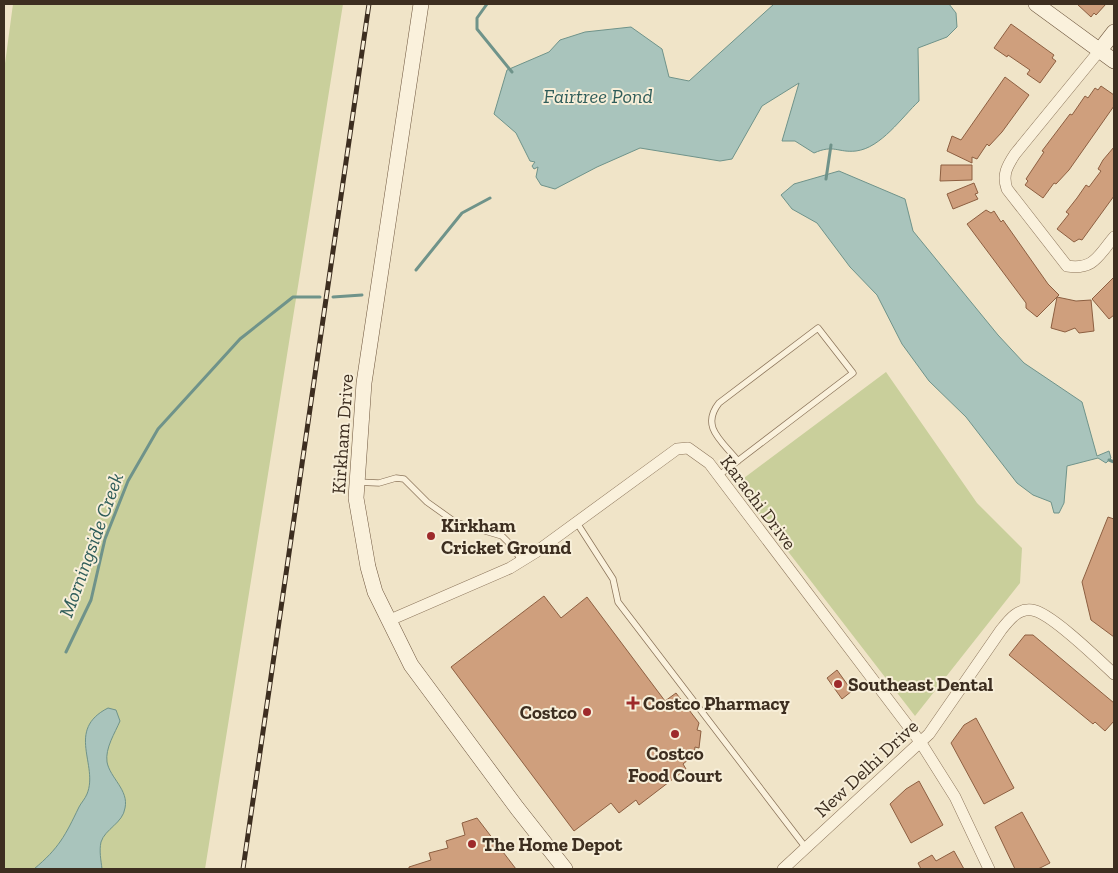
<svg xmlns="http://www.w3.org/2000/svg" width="1118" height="873" font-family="'Zilla Slab',serif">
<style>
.green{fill:#c9cf9b}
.water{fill:#a9c4bc;stroke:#6f938a}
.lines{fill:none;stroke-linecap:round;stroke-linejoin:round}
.stream{stroke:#6f938a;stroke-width:3}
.building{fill:#cf9f7d;stroke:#8d5f41}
.lane-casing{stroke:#8d765c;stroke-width:7}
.street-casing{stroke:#8d765c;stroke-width:12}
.secondary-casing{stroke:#6f573f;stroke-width:16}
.lane{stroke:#faf1dc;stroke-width:5.5}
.street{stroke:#faf1dc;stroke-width:11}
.secondary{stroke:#faf1dc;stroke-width:15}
.rail-casing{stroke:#3d2e20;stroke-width:5}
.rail{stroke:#f7eed8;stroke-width:3;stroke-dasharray:9;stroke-linecap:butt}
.poi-dot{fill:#9e2a2b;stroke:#f7eed8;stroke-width:2}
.labels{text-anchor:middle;stroke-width:4;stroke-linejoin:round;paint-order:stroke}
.street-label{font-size:19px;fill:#3d2e20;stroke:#f7eed8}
.poi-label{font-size:19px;font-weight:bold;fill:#3d2e20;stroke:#f7eed8;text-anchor:start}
.water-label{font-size:20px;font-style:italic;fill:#2f5d5a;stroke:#f7eed8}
</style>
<rect width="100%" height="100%" fill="#f0e4c8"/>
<path class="green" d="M13,4H343L205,869H4V71Z
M886,372L977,503L1022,548L1020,583L915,716L736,484Z"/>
<path class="water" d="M774,4H949L956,13L957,27L947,37L918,48L919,101C902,117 881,148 856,151C838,153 834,144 814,153L795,141H782L799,83L762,106L732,159L720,161L640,148L597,167L555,189L541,185L536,177L538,167L534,169L532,166L535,162L530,161L516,133L494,114L507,70L549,52L560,40L585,32L631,27L662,49L669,77L689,81Z
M839,171L905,199L913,231L998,335L1024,363L1082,402L1097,456L1109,451L1111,458L1106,463L1098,458L1067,466L1064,503L1059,513H1054L1051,502L1033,495L1017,483L966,417L929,381L902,344L877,295L850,267L817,223L792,209L781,195L794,184Z
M108,708L116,710L120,721C115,733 105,748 107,762C110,778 129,790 125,808C123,823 105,829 101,842C99,851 101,860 102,869H34C59,848 65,836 79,807C81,803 85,799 87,794C99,765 65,730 108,708Z"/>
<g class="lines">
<path class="stream" d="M487,4L477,18V29L512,72
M826,179L831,145
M416,270L462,213L490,198
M333,297L362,295
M1109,460L1114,462
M66,652L91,600L105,539L128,481L158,429L240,339L293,297H320"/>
</g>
<path class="building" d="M1077,4H1106L1096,15L1094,13L1091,17Z
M1011,24L1054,55L1052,58L1056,61L1040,83L1027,74L1030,70L1008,55L1007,57L994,48Z
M1005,77L1029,95L1002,132L989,146L987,144L977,159L972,157V163L947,151L952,136L961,140Z
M1101,86L1114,95V106L1069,170L1056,184L1054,183L1043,198L1025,185L1028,181L1026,179L1044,152L1042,151L1070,114L1072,115L1085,96L1088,98L1095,88L1098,90Z
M1114,147V196L1082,240L1079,239L1074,242L1057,229L1069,214L1066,212L1077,198L1086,185L1089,187L1101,171L1098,169L1103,160Z
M941,165H972V180L940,181Z
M974,183L978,193L975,194L978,199L953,209L947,194Z
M986,210L991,213L994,211L1001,222L1003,220L1048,284L1059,295L1037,317L1026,308V303L967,224Z
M1114,277V315L1109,319L1092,299Z
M1057,297L1076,301L1091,300L1094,331L1079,333L1075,328L1065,332L1051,328Z
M1108,517L1114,519V637L1091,620L1082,582Z
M544,596L561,618L587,597L665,701L676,693L699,723L697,730L701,731L699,748L695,747L694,755L683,764L686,769L639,805L636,800L619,813L611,803L574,831L451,667Z
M1025,635H1033L1114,703V721L1105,731L1095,722L1093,724L1009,655Z
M837,670L852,691L842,699L827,678Z
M976,718L1014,788L984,804L951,743L964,725Z
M919,781L943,825L911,843L890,804L906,789Z
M1022,812L1050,863L1038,869H1015L995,827Z
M477,818L516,869H409V867L431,860L429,853L448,848L446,841L465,835L462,823Z
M954,851L964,869H921L918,863L932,855L936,861Z"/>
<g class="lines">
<defs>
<path id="lane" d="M718,476L853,373L818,328L719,403C700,427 722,441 738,461
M357,482L379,483L396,478L404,479L427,502L455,522L502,536L514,548L521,561
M577,523L613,579L618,602L806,848"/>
<path id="street" d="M1100,50L1015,154C1007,166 1002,175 1007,189L1067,266C1094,270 1098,256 1114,237
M390,620L510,568L536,552L677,449L688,448L709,463L921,743L955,797L989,869
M783,869L929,734L1001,630C1009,620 1018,608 1032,610C1050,612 1099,660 1114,674"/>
<path id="secondary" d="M421,4L364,383L356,498L368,567L375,592L411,665L517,808L565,869
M1036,4L1114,61
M1100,50L1114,32"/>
</defs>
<use href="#lane" class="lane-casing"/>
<use href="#street" class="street-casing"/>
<use href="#secondary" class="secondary-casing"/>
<use href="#lane" class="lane"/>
<use href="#street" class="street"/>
<use href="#secondary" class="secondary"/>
<defs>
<path id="rail" d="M243,869L369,4"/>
</defs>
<use href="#rail" class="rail-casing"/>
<use href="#rail" class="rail"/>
</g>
<g class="poi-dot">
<circle cx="431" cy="536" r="5"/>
<circle cx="838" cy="684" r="5"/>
<path d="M630.5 695.5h5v5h5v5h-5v5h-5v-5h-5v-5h5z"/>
<circle cx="587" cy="712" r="5"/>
<circle cx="675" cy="734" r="5"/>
<circle cx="472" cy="844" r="5"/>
</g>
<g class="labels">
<g class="street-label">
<text transform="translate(342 434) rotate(-86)" y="7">Kirkham Drive</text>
<text transform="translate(759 502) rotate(53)" y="7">Karachi Drive</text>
<text transform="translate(866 768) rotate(-43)" y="7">New Delhi Drive</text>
</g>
<g class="poi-label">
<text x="441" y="532">Kirkham<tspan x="441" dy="22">Cricket Ground</tspan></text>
<text x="848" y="691">Southeast Dental</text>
<text x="643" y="710">Costco Pharmacy</text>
<text x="577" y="719" text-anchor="end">Costco</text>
<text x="675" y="760" text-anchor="middle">Costco<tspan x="675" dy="22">Food Court</tspan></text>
<text x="482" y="851">The Home Depot</text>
</g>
<g class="water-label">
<text x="598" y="103">Fairtree Pond</text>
<text transform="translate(91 545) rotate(-70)" y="7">Morningside Creek</text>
</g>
</g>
<rect width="1118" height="873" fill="none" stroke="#3d2e20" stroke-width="10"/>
</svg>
